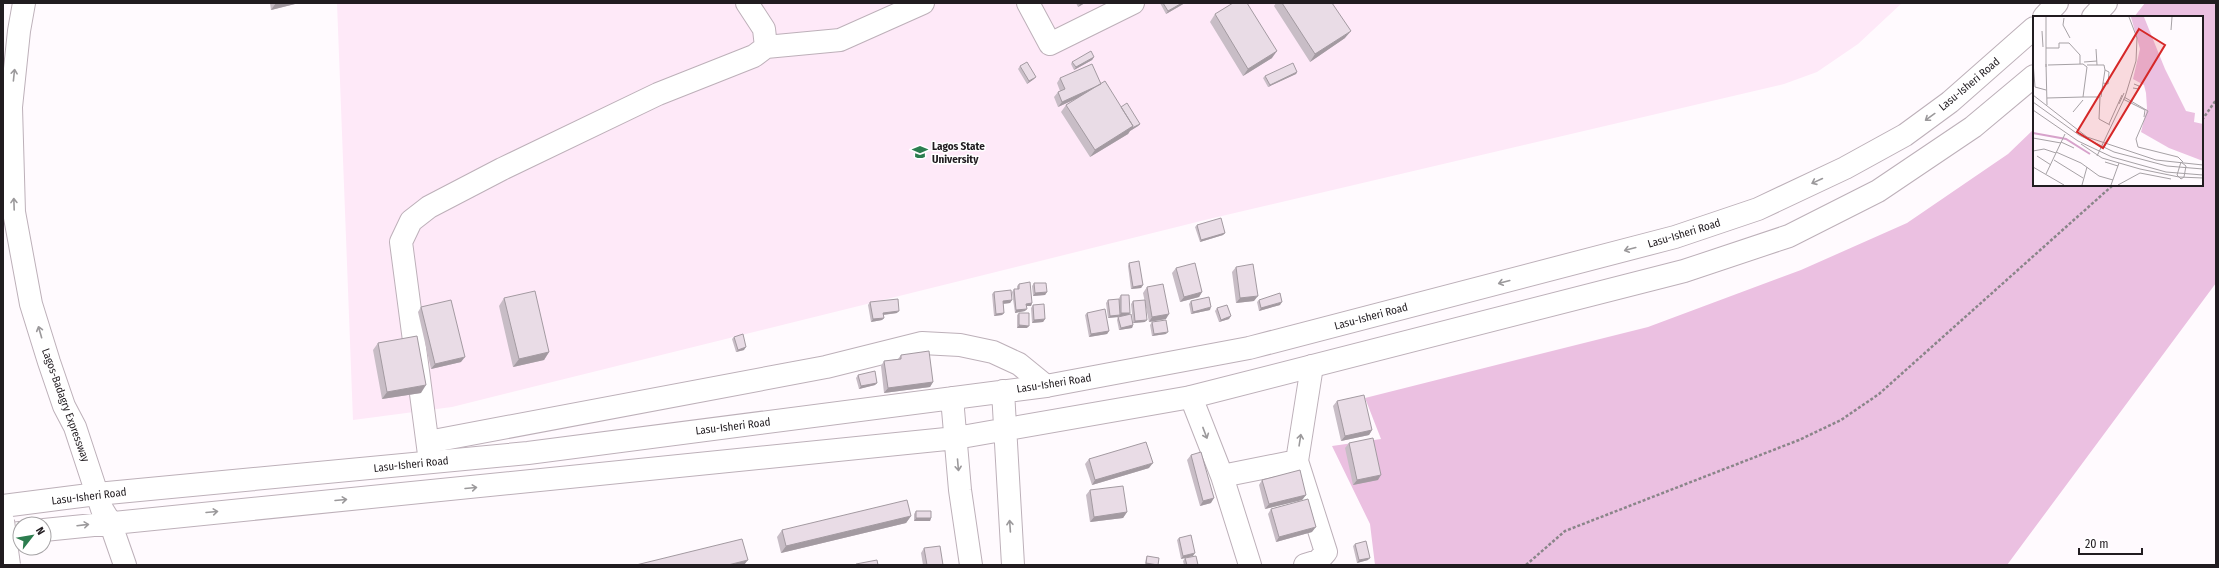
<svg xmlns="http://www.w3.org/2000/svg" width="2219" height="568" font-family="'Fira Sans Condensed',sans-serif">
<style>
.built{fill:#fee9f8}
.green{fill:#ebc0e1}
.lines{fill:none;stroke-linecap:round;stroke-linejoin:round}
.minor-casing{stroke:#bdb0b9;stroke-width:24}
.major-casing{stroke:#bdb0b9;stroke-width:24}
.path{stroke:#8a8589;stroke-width:2.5;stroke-dasharray:3 2;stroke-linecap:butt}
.minor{stroke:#fff;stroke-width:22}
.major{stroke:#fff;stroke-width:22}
.highway-bridge-casing{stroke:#bdb0b9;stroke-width:24;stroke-linecap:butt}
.highway-bridge{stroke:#fff;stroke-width:22}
.wall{fill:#c8bdc6}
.shaded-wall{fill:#a39aa1}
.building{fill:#e9dce6;stroke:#a39aa1}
.oneway{stroke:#9b999b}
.labels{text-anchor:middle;stroke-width:3;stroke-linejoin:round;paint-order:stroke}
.street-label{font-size:11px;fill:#211c20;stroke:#fff}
.poi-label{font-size:11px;font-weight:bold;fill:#211c20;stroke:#fff;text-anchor:start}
.inset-river{fill:none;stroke:#d7a2cb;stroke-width:2}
.inset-road{fill:none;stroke:#a6a1a5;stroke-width:1}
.view{fill:#d62828;fill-opacity:0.15;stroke:#d62828;stroke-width:2}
.inset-edge{fill:none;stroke:#211c20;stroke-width:2}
</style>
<rect width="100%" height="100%" fill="#fffafe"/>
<path class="built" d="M337,3H1902L1858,44L1817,72L1784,84L1209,219L452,407L353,420Z"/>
<path class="green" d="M2145,3H2216V283L2007,565H1375L1370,524L1332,446L1381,439L1365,398L1648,327L1801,270L1907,223L2008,154L2034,129V185H2202V17H2134Z"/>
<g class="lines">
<defs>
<path id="minor" d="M1028,3L1050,44L1133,3
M766,47L840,40L923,3
M1191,397L1222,476L1297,461L1312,366
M428,442L826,367L922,343L960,345L993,352L1019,364L1046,386
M1297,461L1326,552L1318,561L1305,565
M430,462L401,242L411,221L429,207L502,169L658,94L754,56L766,47L764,29L747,3
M1222,476L1250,565"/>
<path id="major" d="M24,3L19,31L11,107L14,212L31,304L49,362L64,406L75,427L102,509L110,522L125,565
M2044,17L2057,3
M2093,17L2106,3
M1003,391L1013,565
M952,398L960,490L971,565
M3,506L97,494L528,453L1046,386L1249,348L1675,237L1758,209L1845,168L1905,135L1950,102L2034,28
M44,530L956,438L1191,397L1684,271L1789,236L1878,191L1973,127L2034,76
M3,535L20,533"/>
</defs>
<use href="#minor" class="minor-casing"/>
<use href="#major" class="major-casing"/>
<path class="path" d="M2202,120L2216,100
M1526,565L1565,531L1799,440L1841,420L1879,394L2113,185"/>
<use href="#minor" class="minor"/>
<use href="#major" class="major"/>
<defs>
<path id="highway-bridge" d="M3,521L9,565"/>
</defs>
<use href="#highway-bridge" class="highway-bridge-casing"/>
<use href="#highway-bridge" class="highway-bridge"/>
</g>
<path class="wall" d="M270,3H299L271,10Z
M1076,3H1085L1078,7Z
M1160,3H1185L1166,14Z
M1276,3H1332L1345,38L1310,62L1274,6Z
M1215,14L1272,58L1243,76L1210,22Z
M1094,57L1092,60L1074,70L1071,64L1072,62Z
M1020,66L1034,79L1027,84L1018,69Z
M1297,72L1296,74L1268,87L1263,78L1265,76Z
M1060,78L1101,84L1121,107L1140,124L1138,126L1130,131L1128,134L1090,157L1061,112L1066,105L1078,98L1058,107L1054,97L1058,92L1060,91L1057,83Z
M1197,225L1225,233L1223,235L1200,242L1195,227Z
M1129,263L1143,285L1141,288L1131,289L1128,266Z
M1236,267L1254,301L1236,303L1232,272Z
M1176,268L1202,292L1199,297L1180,302L1172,273Z
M1034,283L1047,292L1045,295L1033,296L1032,286Z
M1019,284L1032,303L1031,306H1027L1025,311L1015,313L1012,292L1014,289H1017V286Z
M1147,287L1166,319L1149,322L1143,293Z
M994,292L1012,300L1010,303L1003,304L1004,313L1002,315L994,316L992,294Z
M1121,295L1133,325L1132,328L1119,330L1117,320L1118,317L1108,318L1106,303L1108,300L1119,303V298Z
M504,298L549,352L544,360L513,367L499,306Z
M1259,300L1280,305L1259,311L1257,302Z
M1133,301L1145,322L1133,323L1131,304Z
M1191,301L1210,310L1191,314L1189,304Z
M870,302L897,313L884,315V318L882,320L871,322L868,305Z
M1033,305L1045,319L1043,322L1032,323L1031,308Z
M421,307L461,362L431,369L418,312Z
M1217,308L1229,319L1219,322L1215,311Z
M1019,313L1027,328H1017V315Z
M1087,313L1109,331L1107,334L1089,337L1085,315Z
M1152,322L1166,334L1152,336L1150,325Z
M734,337L744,350L736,352L732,339Z
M378,343L421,393L382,399L373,350Z
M901,355L933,382L930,387L884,393L881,366L884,361L898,359Z
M858,375L877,383L875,385L859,389L856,378Z
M1337,401L1372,430L1369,435L1341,441L1333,406Z
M1349,443L1378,480L1353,485L1345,448Z
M1191,455L1211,503L1200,506L1187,460Z
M1089,459L1149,468L1092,485L1085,464Z
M1262,480L1306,495L1302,500L1265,509L1259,485Z
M1090,490L1127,512L1123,518L1090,522L1086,495Z
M1271,509L1312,532L1276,542L1268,514Z
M916,511L931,518L930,521H914V514Z
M911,516L906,523L781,553L777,537L782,530Z
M1179,538L1193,556L1181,559L1177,540Z
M1355,544L1368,560L1357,563L1353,546Z
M924,548L943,565H923L921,553Z
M1147,556L1158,565H1145L1146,558Z
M1185,558L1198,565H1184L1183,561Z"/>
<path class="shaded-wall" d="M276,3H299L271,10Z
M1081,3H1085L1078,7Z
M1182,3H1185L1166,14L1168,11Z
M1351,31L1345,38L1310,62L1315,54Z
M1277,51L1272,58L1243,76L1248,69Z
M1094,57L1092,60L1074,70L1076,67Z
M1297,72L1296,74L1268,87L1270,85Z
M1036,77L1034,79L1027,84L1029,81Z
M1101,84L1097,89L1058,107L1062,102Z
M1140,124L1138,126L1130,131L1128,134L1090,157L1095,150L1133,126Z
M1225,233L1223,235L1200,242L1201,240Z
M1143,285L1141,288L1131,289L1133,287Z
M1047,292L1045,295L1033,296L1035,293Z
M1202,292L1199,297L1180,302L1184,297Z
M1258,296L1254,301L1236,303L1240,298Z
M1012,300L1010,303L1001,304L1003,301Z
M1282,302L1280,305L1259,311L1261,308Z
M1032,303L1031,306H1024L1026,304Z
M1211,307L1210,310L1191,314L1193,312Z
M1027,309L1025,311L1015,313L1016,310Z
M899,311L897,313L881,315L883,313Z
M1004,313L1002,315L994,316L996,314Z
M1121,313H1130L1128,316H1119Z
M1169,314L1166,319L1149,322L1152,317Z
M1120,315L1118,317L1108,318L1110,316Z
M1231,316L1229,319L1219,322L1221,320Z
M884,318L882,320L871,322L873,319Z
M1045,319L1043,322L1032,323L1034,320Z
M1147,320L1145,322L1133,323L1135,321Z
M1019,325L1029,326L1027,328H1017Z
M1133,325L1132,328L1119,330L1121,328Z
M1109,331L1107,334L1089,337L1091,334Z
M1168,332L1166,334L1152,336L1154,334Z
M746,347L744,350L736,352L738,350Z
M549,352L544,360L513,367L519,359Z
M465,357L461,362L431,369L435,364Z
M933,382L930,387L884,393L888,388Z
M877,383L875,385L859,389L861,386Z
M426,385L421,393L382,399L387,392Z
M1372,430L1369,435L1341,441L1345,436Z
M1153,463L1149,468L1092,485L1095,480Z
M1381,475L1378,480L1353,485L1357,480Z
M1306,495L1302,500L1265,509L1269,504Z
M1214,498L1211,503L1200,506L1203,501Z
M1127,512L1123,518L1090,522L1094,517Z
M911,516L906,523L781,553L786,546Z
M916,518H931L930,521H914Z
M1316,527L1312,532L1276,542L1279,537Z
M1195,553L1193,556L1181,559L1183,556Z
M1370,558L1368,560L1357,563L1359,560Z
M748,560L744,565H728Z
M1146,563L1158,565H1145Z"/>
<path class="building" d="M1163,3H1182L1168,11Z
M1233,3H1247L1277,51L1248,69L1215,14Z
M1282,3H1332L1351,31L1315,54Z
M1091,51L1094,57L1076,67L1072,62Z
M1027,62L1036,77L1029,81L1020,66Z
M1293,63L1297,72L1270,85L1265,76Z
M1092,64L1101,84L1097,86L1062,102L1058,92L1065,89L1060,78Z
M1105,81L1133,126L1095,150L1066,105Z
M1127,103L1140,124L1132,128L1133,126L1121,107Z
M1221,218L1225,233L1201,240L1197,225Z
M1139,261L1143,285L1133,287L1129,263Z
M1195,263L1202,292L1184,297L1176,268Z
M1253,264L1258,296L1240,298L1236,267Z
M1030,282L1032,303L1026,304L1027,309L1016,310L1014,289H1019V284Z
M1034,283H1046L1047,292L1035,293Z
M1163,284L1169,314L1152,317L1147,287Z
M1011,290L1012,300L1003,301L1004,313L996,314L994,292Z
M535,291L549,352L519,359L504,298Z
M1280,293L1282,302L1261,308L1259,300Z
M1121,295H1129L1130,313H1121Z
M1209,297L1211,307L1193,312L1191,301Z
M898,299L899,311L883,313L884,318L873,319L870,302Z
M1119,299L1120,315L1110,316L1108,300Z
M451,300L465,357L435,364L421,307Z
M1145,300L1147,320L1135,321L1133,301Z
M1044,304L1045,319L1034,320L1033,305Z
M1227,305L1231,316L1221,320L1217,308Z
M1105,309L1109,331L1091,334L1087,313Z
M1019,313H1029V326L1019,325Z
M1131,314L1133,325L1121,328L1118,317Z
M1166,320L1168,332L1154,334L1152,322Z
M743,334L746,347L738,350L734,337Z
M417,336L426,385L387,392L378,343Z
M929,351L933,382L888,388L884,361L901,359V355Z
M875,371L877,383L861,386L858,375Z
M1364,395L1372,430L1345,436L1337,401Z
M1373,438L1381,475L1357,480L1349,443Z
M1146,442L1153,463L1095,480L1089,459Z
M1201,452L1214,498L1203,501L1191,455Z
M1300,470L1306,495L1269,504L1262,480Z
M1123,486L1127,512L1094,517L1090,490Z
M1308,499L1316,527L1279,537L1271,509Z
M907,500L911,516L786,546L782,530Z
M916,511H931V518H916Z
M1191,535L1195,553L1183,556L1179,538Z
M742,539L748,560L728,565H636Z
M1366,541L1370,558L1359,560L1355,544Z
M940,546L943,565H927L924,548Z
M1147,556L1159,558L1158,565L1146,563Z
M1196,556L1198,565H1187L1185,558Z
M877,560L878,565H856V564Z"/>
<defs><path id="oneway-shaft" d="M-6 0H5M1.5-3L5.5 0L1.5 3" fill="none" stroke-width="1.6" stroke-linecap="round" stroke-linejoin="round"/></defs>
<g class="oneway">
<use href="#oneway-shaft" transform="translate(14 75) rotate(-84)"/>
<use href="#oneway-shaft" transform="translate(1930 117) rotate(144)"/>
<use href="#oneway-shaft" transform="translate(1817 181) rotate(155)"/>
<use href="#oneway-shaft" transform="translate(14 204) rotate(-92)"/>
<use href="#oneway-shaft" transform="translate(1630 249) rotate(165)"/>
<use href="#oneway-shaft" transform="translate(1504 282) rotate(165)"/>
<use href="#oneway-shaft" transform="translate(40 332) rotate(-106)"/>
<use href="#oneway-shaft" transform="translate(1205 433) rotate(69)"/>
<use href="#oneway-shaft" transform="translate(1300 440) rotate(-81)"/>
<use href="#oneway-shaft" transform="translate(958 465) rotate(85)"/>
<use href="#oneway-shaft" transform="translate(471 488) rotate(-5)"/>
<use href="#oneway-shaft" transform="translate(341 500) rotate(-5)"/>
<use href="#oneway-shaft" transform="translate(212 512) rotate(-5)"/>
<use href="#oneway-shaft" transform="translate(83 525) rotate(-7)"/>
<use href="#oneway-shaft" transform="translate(1010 526) rotate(-94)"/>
</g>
<defs>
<symbol id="university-bare" viewBox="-9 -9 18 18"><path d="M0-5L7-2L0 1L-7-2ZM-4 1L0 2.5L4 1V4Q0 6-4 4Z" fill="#2c7d4f" stroke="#fff" stroke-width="2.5" paint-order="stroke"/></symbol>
</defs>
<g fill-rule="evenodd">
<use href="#university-bare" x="909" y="141" width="22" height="22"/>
</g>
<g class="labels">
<g class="street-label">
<text transform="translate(1969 84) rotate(-40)" y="4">Lasu-Isheri Road</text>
<text transform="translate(1684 233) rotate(-17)" y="4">Lasu-Isheri Road</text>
<text transform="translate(1371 316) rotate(-15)" y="4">Lasu-Isheri Road</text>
<text transform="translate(1054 383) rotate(-9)" y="4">Lasu-Isheri Road</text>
<text transform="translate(66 405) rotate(70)" y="4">Lagos-Badagry Expressway</text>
<text transform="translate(733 426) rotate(-7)" y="4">Lasu-Isheri Road</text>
<text transform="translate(411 464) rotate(-6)" y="4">Lasu-Isheri Road</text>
<text transform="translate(89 496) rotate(-7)" y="4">Lasu-Isheri Road</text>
</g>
<g class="poi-label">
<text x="932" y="150">Lagos State<tspan x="932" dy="13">University</tspan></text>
</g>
</g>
<g transform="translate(2033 16)">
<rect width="170" height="170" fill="#fffafe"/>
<path d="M98,1H111L132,53L153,95L162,97L161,106L170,108V145L136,132L108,116L114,92L113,77L111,69L100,63L107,33Z" fill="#ebc0e1"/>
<path class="inset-river" d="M0,117L33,123L57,138"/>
<path class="inset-road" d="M13,1V48M31,2L30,9L37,22M138,14L139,1M9,15L10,31M13,32H26V27H36L47,39V48M63,33L64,49M0,46L2,71L13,74M51,46L64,45M54,49H71L72,54L76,56L75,68L70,67L72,54M13,51V48L14,89M100,72L106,73V70L101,68M0,79L54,121L123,144L170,149M50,81H67L66,103L77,109M68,81L70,67M91,81L115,95L103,123L105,131L145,141L150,146M14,82L50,81L54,51L50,48L15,49M90,83L112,94L111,101M0,86L46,119L81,136L134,150L170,153M86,88L91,77M0,94L45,125L79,141L133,156L170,159M40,96L50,84M76,108L89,79M0,122L28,127M28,126L41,132M48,128L69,142L107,153L146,161L170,162M0,135L11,133L23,137M23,136L48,147L66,160L80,164M4,140L18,149M64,140L92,81L103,45L104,22L96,1M21,144L50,162M72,146L85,150M148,146L153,150L151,161L148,163L144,159ZM0,151L31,169M13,158L32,118M49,169L54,151M78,169L86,147M85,169L107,157L138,163"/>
<path class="view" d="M106,13L132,29L70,132L44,116Z"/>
<rect width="170" height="170" class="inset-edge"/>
</g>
<rect width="2219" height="568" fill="none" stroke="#211c20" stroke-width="8"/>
<g transform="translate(32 536) rotate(59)"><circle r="19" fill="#ffffff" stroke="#a6a4a6"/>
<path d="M0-3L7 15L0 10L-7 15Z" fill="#2c7d4f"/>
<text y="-6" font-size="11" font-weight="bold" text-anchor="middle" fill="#211c20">N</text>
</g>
<path d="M2079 548v6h63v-6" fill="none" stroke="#211c20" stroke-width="2"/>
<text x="2085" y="548" font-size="12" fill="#211c20" stroke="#ffffff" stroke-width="3" paint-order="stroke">20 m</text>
</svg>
